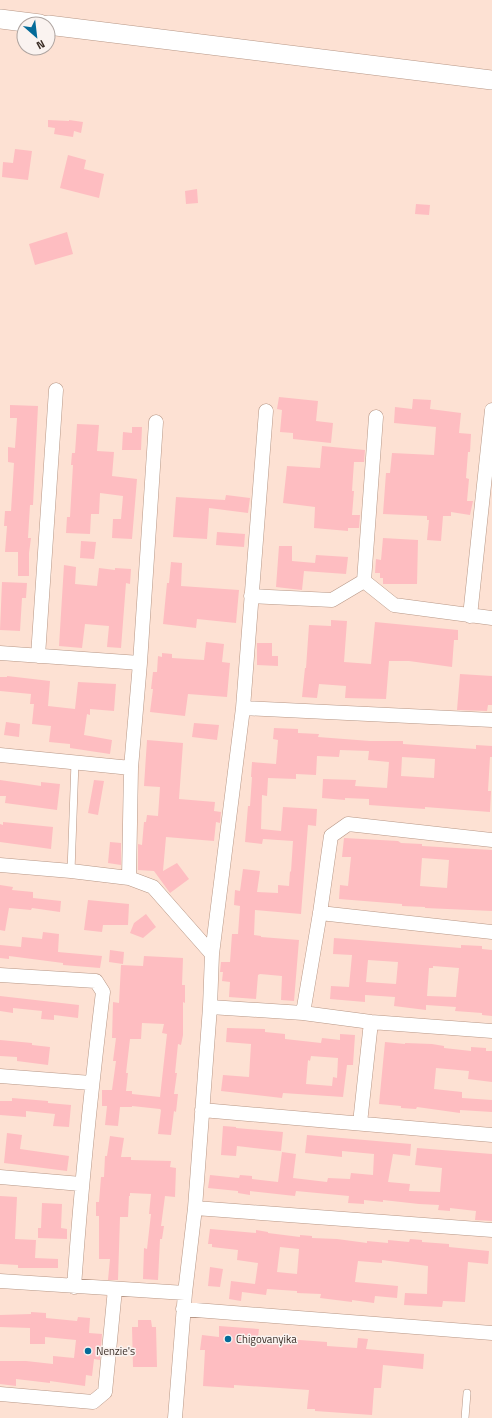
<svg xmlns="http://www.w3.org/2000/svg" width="492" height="1418" font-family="'Titillium Web',sans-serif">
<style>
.building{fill:#febdc1;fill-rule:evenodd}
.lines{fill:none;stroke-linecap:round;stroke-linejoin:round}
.service-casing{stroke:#b79786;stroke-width:8}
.minor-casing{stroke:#b79786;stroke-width:15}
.secondary-casing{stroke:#b79786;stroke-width:20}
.service{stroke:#fff;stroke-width:7}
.minor{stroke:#fff;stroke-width:14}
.secondary{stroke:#fff;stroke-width:19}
.poi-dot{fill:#046b99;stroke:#faf3f0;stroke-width:1.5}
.labels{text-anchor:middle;stroke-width:3;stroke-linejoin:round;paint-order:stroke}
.poi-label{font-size:11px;fill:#3b2e27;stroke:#faf3f0;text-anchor:start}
</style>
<rect width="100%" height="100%" fill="#fde1d3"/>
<path class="building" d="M48,120L69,121V120L83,122L81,133L74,131L73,137L54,134L55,128L48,127Z
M15,149L32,151L28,180L2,177L3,162L13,163Z
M68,155L86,160L84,169L104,174L99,198L60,188Z
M197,189L198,203L186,204L185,191Z
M416,204L430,205L429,215L415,214Z
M67,232L73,254L35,265L29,244Z
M279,397L318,401L316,421L333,423L331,443L293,439V433L280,432L282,410L277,409Z
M413,399L431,400L430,409L461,413L459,433L471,434L470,452H468L466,478L469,479L467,501H473L470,515L451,512V516H443L441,541L427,540L429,520H427V516L383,514L386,473H390L392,453L434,455L436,427L394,423L395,407L412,409Z
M10,405L38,406L33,505H30L28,538H31L29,553V576H18V552H5L7,526H4L5,511H11L14,463L8,462V447L15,448L17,418H10Z
M77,424L99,425L97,451L114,452L112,476L137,479L132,539L112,538L113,519H121L123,496L100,493L99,514H91L90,534L66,533L67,517H70L73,465H71L72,453H75Z
M132,427H142L141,450H122L123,432L132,433Z
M322,446L365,450L364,462H354L352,491H354L352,515H360L359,528H348V531L314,528L315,507L283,503L287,466L320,468Z
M226,495L250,498L248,513L209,508L207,539L173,537L176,497L225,500Z
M217,532L245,534L244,547L216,545Z
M383,538L418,540L417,584H383V578H380V573H375L376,559L381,560Z
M81,541L96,542L94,559L80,558Z
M279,546H292V561L315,563L316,555L348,557L346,574L304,571L302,590L276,587Z
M171,562L182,563L181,586L239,590L236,623L197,619L196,628L163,624L167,583H169Z
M64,565L76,567L75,584L97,586L99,568L115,570V568L131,569L130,584L126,583L121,648L107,647L109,626L85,624L82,648L59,646Z
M2,582L27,583L26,598H22L20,631L0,630Z
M331,620L347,621L344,662L371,664L375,622L458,630V640H454L452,667L409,661H389L386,699L345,698L346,686L319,684L317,698L302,697L305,668H306L309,625L331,626Z
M206,642L224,644L222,662L230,663L227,697L188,694L185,716L150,712L153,689H151L153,672H157L158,656L162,657V653L172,654V658L204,660Z
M257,643H272V656H278V666L257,665Z
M460,674L492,676V705H488L487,711L457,710Z
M7,676L50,681L48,706L75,709L78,682L116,684L114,711L90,709V715L87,714L84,735L112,740L110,754L70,748V744L49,742L51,726L32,724L34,704H30L31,694L0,691V677H7Z
M6,722L20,724L19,737L4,735Z
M194,723L219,725L217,740L192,737Z
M274,728L298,729V733L319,734L318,737L370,741H403V744L476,749V745L492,746V757H490L488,791H491L490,812L425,807V809L369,805V799L345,798V800L322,798L323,779L356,780L355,786L387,788L389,762L368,760L369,751L340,750L339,757L317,756L316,775L296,774V779L268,778L267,796L262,795L261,829L281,831L283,807L317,809L316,826L308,825L301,914L255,910L254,935L261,936V937L299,940L294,1001L281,1000L282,976L260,974L258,975L256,999L229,997L230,982L222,981L223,972H220L221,962H230L232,934H238L240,906L234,905L235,890L240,891L243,869L260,871L257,892L278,893V885L289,886L290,871L291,872L293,841L263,839L262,844L245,842L248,806H250L252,777H251L252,762L276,764L278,740L273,739ZM402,757L435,759L434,778L401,776Z
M147,740L183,743L179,799L215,802L214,811L221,812L220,823L216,822L214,841L166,837L163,871L177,863L189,879L170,893L154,871L138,870V844L142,845L144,822H146L147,815L158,816L160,787L144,786Z
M0,780L41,786V782L60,784L57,810L5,803L6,796H0Z
M94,780L104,781L98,815L88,813Z
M3,822L53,827L51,849L0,842V824L3,825Z
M344,838L398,841L401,843L422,844V846L492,850V911L425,908V907L402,906V904L339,899L340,885L348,886L351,857H342ZM422,858L449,860L447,888L420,886Z
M110,842L121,843V865L108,863Z
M0,885L13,887L12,890L33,892V898L61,901L60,912L32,908L31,910L9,908L5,931L0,930Z
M88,900L129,904L128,925H103L102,932L84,930Z
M146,914L156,927L143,938L130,933L134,923Z
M43,932L59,934L58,952L102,956L100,968L63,965V963L9,956V959L0,958V945L21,947L22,937L42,939Z
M334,938L461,948V945L482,946V949L492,950V1016L482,1015V1013L455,1011L456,1007L426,1005V1010L394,1006L395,997L365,995V1002L330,999L331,986L349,987L352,955L333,954ZM368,960L398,962L396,984L366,982ZM433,966L459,968L456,997L427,996L429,968H433Z
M110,950L124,952L123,964L109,962Z
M144,956L183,958L182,985H185V1003L183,1002V1035L181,1045L178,1044L175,1073H177L174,1094H178L176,1112L174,1111L171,1135L158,1134L161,1110L160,1109L132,1106V1107H120L118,1126L105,1125L107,1106H102V1090H112L116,1061H113L116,1038H112L113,1002L119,1003L121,965L143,966ZM142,1023L164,1024L162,1033L167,1034L160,1097L132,1094V1091H126L128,1073H126L130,1039H141Z
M0,996L79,1005L78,1018L54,1015V1020L41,1019L42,1011L13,1008V1013L0,1011Z
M227,1028L265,1029V1032L285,1034V1039L321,1043L322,1038L340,1040V1034L355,1035L353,1065H347L343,1097L283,1093L282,1098L221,1091L223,1075L249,1077L251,1044L226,1042ZM311,1056L338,1058L337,1078L333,1077L332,1086L306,1084L308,1060L310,1061Z
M0,1040L32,1043V1045L50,1047L48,1065L17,1061V1057L0,1056Z
M385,1042L405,1044V1043L432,1044L444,1046V1048L471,1051V1047L486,1048V1051H492V1082L468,1079L469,1071L436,1068L434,1089L462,1092V1098L492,1100V1112L460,1110V1113L417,1107L416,1109L401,1108V1106L379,1104Z
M12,1098L48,1101V1103L71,1105L69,1127L53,1126L55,1114L26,1111V1117L0,1115V1101H12Z
M223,1126L236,1127V1128L283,1132L281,1151L237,1146L236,1156L221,1155Z
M7,1133L22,1135L20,1149L69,1156L67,1171L4,1163Z
M307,1135L411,1144L410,1156L393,1154L388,1182L410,1184L409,1191L440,1192L442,1168L415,1165L417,1148L492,1154V1221L475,1220L476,1211L450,1208V1211L438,1210L439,1205L419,1204L383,1200V1202L364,1200V1204L348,1203L349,1196L296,1191L295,1196L250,1191V1195L238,1193V1191L208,1188L210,1175L239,1178L240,1175L252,1176V1179L278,1182L282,1152L296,1154L293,1178L327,1182L328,1178L350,1179L351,1173L373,1175L374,1154L342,1151V1157L305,1153Z
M110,1136L124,1138L121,1157H131V1160L171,1161L170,1167L176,1168L175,1197L165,1196L161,1226H164L162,1239H160L158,1280L143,1279L144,1248L147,1249L151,1214H149L151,1194L130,1193V1196H129L128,1217H120L118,1280H108L110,1259H99V1216H96V1202H99L101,1177H104L105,1156H107Z
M0,1196L17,1197L15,1239L36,1240L35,1258L58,1259V1268H18V1265L0,1264Z
M42,1203L62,1204L61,1228L67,1229V1239L38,1238V1228H41Z
M210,1229L256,1233V1230L268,1232V1233L300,1237V1235L312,1236V1238L337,1239L367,1243V1241L388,1243V1240L409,1242L410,1239L422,1240V1242L449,1244V1247L489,1251L488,1264L468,1262L465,1302L443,1301L442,1307L404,1305L405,1293L427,1294L428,1266L382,1260V1263L358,1261L355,1282L398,1286L397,1298L375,1296L374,1303L352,1300V1302L320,1298L321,1294L297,1293V1291L267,1289L266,1295L242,1292L241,1301L229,1299L231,1281L255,1284L258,1263L237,1260L238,1250L212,1247V1244H208ZM280,1247L299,1249L297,1274L277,1272Z
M210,1267L223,1269L220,1287L208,1286Z
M31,1312L46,1313V1318L77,1321L78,1317L90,1318L89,1333L102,1334L100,1360L94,1359L92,1376L86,1375L85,1386L50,1381V1383L16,1379V1386L0,1384V1361H26L53,1364V1356L74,1358L76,1340L45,1337V1344H30V1328L0,1327V1315L31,1314Z
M138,1320H151L152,1327H156L157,1367H133L132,1327H138Z
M219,1326L259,1329L258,1337L327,1342V1346L357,1348L358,1338L368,1339L366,1349L424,1354L423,1369L383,1365L381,1388H374L372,1415L315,1411V1409H307L309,1390L234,1385V1388L203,1386L205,1350H200L202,1335L219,1337Z"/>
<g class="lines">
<defs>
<path id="service" d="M71,871L75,762
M465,1418L467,1393"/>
<path id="minor" d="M364,581L376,417
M251,596L332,600L364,581L394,605L492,618
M470,616L492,410
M0,653L140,663
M38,656L56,390
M243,708L266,411
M0,755L131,768
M0,865L71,871L129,878L153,887L212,954L210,1007L195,1208L185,1293L175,1418
M129,878L131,768L140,663L156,422
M320,913L492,932
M212,954L243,708L492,720
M0,975L96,981L103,992C91,1090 81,1188 74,1287
M210,1007L303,1013L371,1022L492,1031
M303,1013L320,913L331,836L348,824L492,840
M0,1076L91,1083
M202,1110L492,1135
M360,1123L371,1022
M0,1177L81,1184
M195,1208L492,1230
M0,1281L185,1293
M183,1309L492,1333
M0,1394L93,1402L105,1392L115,1289"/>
<path id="secondary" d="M0,19L40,24
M48,25L492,80"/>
</defs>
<use href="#service" class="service-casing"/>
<use href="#minor" class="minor-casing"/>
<use href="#secondary" class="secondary-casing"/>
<use href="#service" class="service"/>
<use href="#minor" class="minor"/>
<use href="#secondary" class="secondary"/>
</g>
<g class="poi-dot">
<circle cx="228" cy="1339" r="4"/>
<circle cx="88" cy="1351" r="4"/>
</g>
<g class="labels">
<g class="poi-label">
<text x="236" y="1343">Chigovanyika</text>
<text x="96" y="1355">Nenzie's</text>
</g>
</g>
<g transform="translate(36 36) rotate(152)"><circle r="19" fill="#faf3f0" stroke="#aea4a0"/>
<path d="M0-3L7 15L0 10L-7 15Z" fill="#046b99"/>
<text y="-6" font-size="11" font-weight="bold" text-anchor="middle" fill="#3b2e27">N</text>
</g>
</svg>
